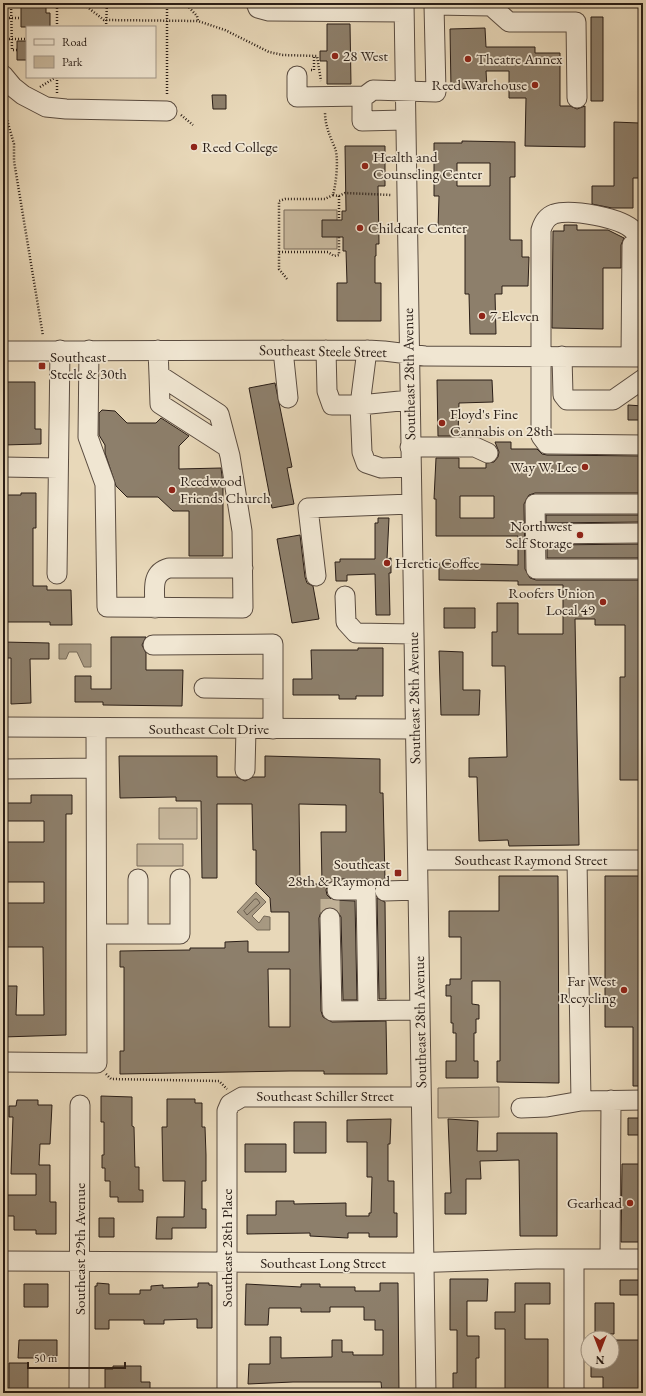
<svg xmlns="http://www.w3.org/2000/svg" width="646" height="1396" font-family="'EB Garamond',serif">
<style>
.green{fill:#c8b89d;stroke:#796b5a}
.water{fill:#a79982;stroke:#756857}
.lines{fill:none;stroke-linecap:round;stroke-linejoin:round}
.shore{stroke:#685c4c;stroke-width:1}
.building{fill:#8d7f6b;stroke:#2a1e17;fill-rule:evenodd}
.minor-tunnel{stroke:#c2b399;stroke-width:19;stroke-dasharray:19 10;stroke-linecap:butt}
.minor-casing{stroke:#5a4c40;stroke-width:21}
.path{stroke:#2a1e17;stroke-width:2.5;stroke-dasharray:1 2;stroke-linecap:butt}
.minor{stroke:#f0e6d2;stroke-width:19}
.poi-dot{fill:#8f2418;stroke:#f0e6d2;stroke-width:1.5}
.labels{text-anchor:middle;stroke-width:3.5;stroke-linejoin:round;paint-order:stroke}
.poi-label{font-size:15px;fill:#2a1e17;stroke:#f0e6d2;text-anchor:start}
.street-label{font-size:15px;fill:#2a1e17;stroke:#f0e6d2}
</style>
<rect width="100%" height="100%" fill="#e8d8b9"/>
<filter id="stains"><feTurbulence type="fractalNoise" baseFrequency=".005" numOctaves="4"/><feColorMatrix values="0 0 0 0 .2 0 0 0 0 .09 0 0 0 0 .02 0 0 0 .5 -.17"/></filter>
<radialGradient id="worn" r=".72"><stop offset=".6" stop-color="#630" stop-opacity="0"/><stop offset="1" stop-color="#630" stop-opacity=".3"/></radialGradient>
<path class="green" d="M284,210H337V249H284Z
M159,808H197V839H159Z
M137,844H183V866H137Z
M499,1087V1117L438,1118V1088Z"/>
<path class="water" d="M59,644H91V667H84L77,652H69L66,659H59Z
M256,892L266,902L252,916L259,923L264,916L270,917V930H257L237,912Z"/>
<g class="lines">
<path class="shore" d="M255,899H257L260,903L247,915L244,911Z"/>
</g>
<path class="building" d="M21,3H46V13H50V27H21Z
M591,17H603V101H591Z
M327,24H350L351,84H327V61H320V51H327Z
M485,28L486,47H535V53H560V106H570L577,109L585,106V147L525,146L526,98H509V71H486L487,88L451,89L450,29Z
M17,41H27V60H17Z
M212,95H226V109H213Z
M614,122L639,123V178H633V208H612L592,204V186H614Z
M462,141L515,142V177H510V240H522V257H529L528,286H502V294H495L496,334H470L469,294H465V229L438,228L439,196H434V143H462ZM457,163H490V186H457Z
M345,146H385V186H378L379,244H376V256H375V283H381V321H337V283H347L346,251H343V237H322V220H342V211H346Z
M564,225H577V230H608L624,238L621,245V268H603V329L552,328L553,231H564Z
M437,380H492L493,402L459,403L458,436H438Z
M3,382H35V429H41V444L3,445Z
M275,383L292,467L287,468L294,504L272,508L249,388Z
M628,405L643,406V420H628Z
M102,410L115,411L127,423H156L161,418L189,436L179,446V469L221,468L223,484V556H189V511H173L158,497H127L116,486L105,453V445L99,435V413Z
M495,442H511V449H537L542,454L547,455L643,456V493H535L529,495L524,504L525,569L530,578L536,580H643V780H620V677H625V625H595V619H575L579,845L509,846L508,840L479,841L477,777H469V758L507,757L505,666H492V632H497V603H518V634H563V585H518V581L439,580V563L518,565V536H436V499H434L436,458H459V468H486V463L494,462L498,457L499,452ZM460,496H494V518H460Z
M21,493H36V528H33V586H47V590H71L72,625H50V622H3V495H21Z
M546,515H643V522L546,523Z
M378,518H389L387,559L391,558V573H389L390,615H376L375,574L347,575V581H336L335,562H340V559H375V523H378Z
M300,535L305,577L307,583L313,586L319,619L292,623L277,539Z
M643,544V558H547V545Z
M444,608H475V628H444Z
M111,637H146L142,645L146,653V670H183L182,706L103,705V702H75V676H91V689H111Z
M3,642L49,643V659H30L31,703L11,704V658H3Z
M358,648H383V696H356V699H339V695H293V679H312L311,650H358Z
M439,651L463,652V690H480L479,715H441Z
M119,756H217V777H237L245,781L253,777H265V756L380,759V793H383L385,880L376,885L372,881L366,879H337L328,884L326,890L327,895L332,900L355,901L357,1000H343L341,917L336,909L330,907L325,908L321,912L319,918L321,1011L323,1017L332,1022L386,1021L387,1074H324V1071H290L120,1074V1051H124V967H120V951L190,950V948H225V942L248,941V952H289V912H271L270,898L256,884V850H253L252,804H217V878H202L201,801H176V797L120,798ZM299,804L346,805V832H321L322,884H300ZM268,969H290V1027H269Z
M31,795H72V814H66V1035L3,1037V986H17L16,1015H44L43,947H3V903H44V882H3V842H44V821H3V803H31Z
M499,876H558L559,1083L497,1082V1061H500V981H472V1004L479,1005V1019H476V1033H474V1061H478V1078H446V1061H456V1033H453V1023H451V996H446V985H450V979H461V937H449V911H499Z
M605,876H643V1086H633V1027H605Z
M377,898L385,902L386,999H379Z
M101,1096L132,1097V1126L134,1127L135,1167H139V1190H143V1202H118V1197H110V1181H105V1168H102V1155H104V1122H101Z
M167,1099H195V1103H202V1127H205L206,1155V1181H202V1209H206V1228H172V1239H156L157,1217H184L185,1181H163L162,1127H167Z
M17,1100H38V1105H52L50,1144H40L39,1165H50V1202H56V1234H36V1230H14V1216H6L7,1195H36V1174H11L13,1117H9V1106H16Z
M628,1118H643V1135H628Z
M391,1119L390,1144H388V1181H394V1213H397V1237H369V1233H348V1238L310,1236V1233L247,1234V1215H276V1201H294V1204L346,1203V1216H369V1213H371L372,1177H367V1142H347V1120Z
M448,1119L478,1121L477,1151H497V1133H557V1236H520L519,1160L480,1161L481,1179H466V1214H445V1193H451Z
M294,1122H326V1153H294Z
M245,1144H286V1172H245Z
M622,1164H643V1242H621Z
M99,1218H114V1237H99Z
M450,1279H488L487,1301H467V1336H479V1358H476V1389H453V1373H457V1330H450Z
M620,1280H643V1295H620Z
M97,1283L109,1284V1294H140V1290H151V1286L163,1285V1288L198,1287V1283H209V1285H212V1328H197V1319L164,1320V1324H144V1320H109V1329H95V1286H97Z
M380,1283H398L399,1393H382L381,1382H293L248,1384L249,1364H270V1337H281V1358L332,1357V1340H342V1352H353V1355H383V1330H375V1320H364V1307H330V1312H301V1308H269L268,1325H245L246,1284L301,1287V1284H320V1287H355V1291H380Z
M515,1283H550V1304H525V1339H548V1393H505V1329H495V1312H515Z
M24,1284H48V1307H24Z
M595,1303H614V1334H595Z
M19,1340H57V1356H48V1358H18Z
M612,1340H643V1393H603V1377H591V1362H612Z
M9,1363H28V1392L9,1393Z
M113,1366H141V1382H150V1393H105V1369H113Z"/>
<g class="lines">
<path class="minor-tunnel" d="M330,918V890H337"/>
<defs>
<path id="minor" d="M256,3L258,8L269,11L404,12
M404,3L426,1393
M3,75L13,87L23,95L46,107L66,109L167,111
M297,76V97L365,96L373,90L436,92L434,5L491,6L509,22H576L577,98
M362,96V121L405,120
M639,245C638,240 637,234 634,231C621,217 571,209 554,214C546,217 543,223 541,230V436L547,444L643,445
M89,350L88,437L105,484L107,607L243,608L242,531L230,456L219,414L159,375L158,350
M283,350L288,398
M326,350L327,391L332,405H360L367,350
M3,351L367,350L384,351L425,356L643,357
M562,356L563,395L567,400H613L643,379
M631,357L632,245H643
M159,375L160,404L227,447
M410,400L360,405L362,452L366,463L381,468L410,467
M410,447H475L488,453
M3,467L58,468
M643,504H535L536,569H643
M536,534L643,533
M57,574L60,350
M316,576L308,508L411,504
M345,596L346,622L356,633L413,634
M155,608C155,591 150,573 169,568H243
M153,645L273,644V729
M204,688L273,689
M3,727L415,729
M3,769L96,768
M245,770L246,729
M418,860H643
M577,860L581,1101
M138,879V934
M337,890H366L368,1011
M385,891L418,890
M330,918L332,1011L420,1010
M97,934H180V879
M3,1062L97,1063L96,728
M521,1108L547,1107L581,1101L643,1100
M574,1259V1393
M610,1259L611,1100
M3,1261L408,1263L536,1259H643
M79,1393L80,1105
M227,1393V1111L230,1104L242,1097H421"/>
</defs>
<use href="#minor" class="minor-casing"/>
<path class="path" d="M11,3L12,50H17
M82,3L104,20L198,21L225,30L269,52L283,55L317,56L321,81
M167,3V96
M185,3L197,16L198,21
M3,18H21
M57,27V3
M106,27L107,3
M3,39H26
M311,70H314V56
M57,77V94
M40,87L56,77
M3,106L14,144V161L43,336
M181,115L193,125
M333,195L339,196V220
M339,196L345,193L392,195
M279,252H328L334,256L339,255V237
M287,279L279,269V201L285,199H325L333,195C336,184 339,159 335,148C330,136 325,126 325,112
M106,1074L111,1079L219,1081L227,1089"/>
<use href="#minor" class="minor"/>
</g>
<g class="poi-dot">
<circle cx="335" cy="56" r="4"/>
<circle cx="468" cy="59" r="4"/>
<circle cx="535" cy="85" r="4"/>
<circle cx="194" cy="147" r="4"/>
<circle cx="365" cy="166" r="4"/>
<circle cx="360" cy="228" r="4"/>
<circle cx="482" cy="316" r="4"/>
<rect x="38" y="362" width="8" height="8" rx="2"/>
<circle cx="442" cy="423" r="4"/>
<circle cx="585" cy="467" r="4"/>
<circle cx="172" cy="490" r="4"/>
<circle cx="580" cy="535" r="4"/>
<circle cx="387" cy="563" r="4"/>
<circle cx="603" cy="602" r="4"/>
<rect x="394" y="869" width="8" height="8" rx="2"/>
<circle cx="624" cy="990" r="4"/>
<circle cx="630" cy="1203" r="4"/>
</g>
<g class="labels">
<g class="poi-label">
<text x="343" y="61">28 West</text>
<text x="476" y="64">Theatre Annex</text>
<text x="527" y="90" text-anchor="end">Reed Warehouse</text>
<text x="202" y="152">Reed College</text>
<text x="373" y="162">Health and<tspan x="373" dy="17">Counseling Center</tspan></text>
<text x="368" y="233">Childcare Center</text>
<text x="490" y="321">7-Eleven</text>
<text x="50" y="362">Southeast<tspan x="50" dy="17">Steele &amp; 30th</tspan></text>
<text x="450" y="419">Floyd's Fine<tspan x="450" dy="17">Cannabis on 28th</tspan></text>
<text x="577" y="472" text-anchor="end">Way W. Lee</text>
<text x="180" y="486">Reedwood<tspan x="180" dy="17">Friends Church</tspan></text>
<text x="572" y="531" text-anchor="end">Northwest<tspan x="572" dy="17">Self Storage</tspan></text>
<text x="395" y="568">Heretic Coffee</text>
<text x="595" y="598" text-anchor="end">Roofers Union<tspan x="595" dy="17">Local 49</tspan></text>
<text x="390" y="869" text-anchor="end">Southeast<tspan x="390" dy="17">28th &amp; Raymond</tspan></text>
<text x="616" y="986" text-anchor="end">Far West<tspan x="616" dy="17">Recycling</tspan></text>
<text x="622" y="1208" text-anchor="end">Gearhead</text>
</g>
<g class="street-label">
<text transform="translate(323 351) rotate(1)" y="5">Southeast Steele Street</text>
<text transform="translate(409 374) rotate(-91)" y="5">Southeast 28th Avenue</text>
<text transform="translate(414 698) rotate(-91)" y="5">Southeast 28th Avenue</text>
<text x="209" y="734">Southeast Colt Drive</text>
<text x="531" y="865">Southeast Raymond Street</text>
<text transform="translate(420 1022) rotate(-91)" y="5">Southeast 28th Avenue</text>
<text x="325" y="1101">Southeast Schiller Street</text>
<text transform="translate(227 1248) rotate(-90)" y="5">Southeast 28th Place</text>
<text transform="translate(80 1249) rotate(-90)" y="5">Southeast 29th Avenue</text>
<text x="323" y="1268">Southeast Long Street</text>
</g>
</g>
<rect width="646" height="1396" fill="none" stroke="#e8d8b9" stroke-width="16"/>
<rect x="4" y="4" width="638" height="1388" fill="none" stroke="#2a1e17" stroke-width="2"/>
<rect x="8" y="8" width="630" height="1380" fill="none" stroke="#2a1e17"/>
<rect x="26" y="26" width="130" height="52" fill="#f0e6d2" stroke="#a19687"/>
<rect x="34" y="39" width="20" height="6" fill="#f0e6d2" stroke="#a19687"/>
<text x="62" y="46" font-size="12" fill="#2a1e17">Road</text>
<rect x="34" y="56" width="20" height="12" fill="#c8b89d" stroke="#a19687"/>
<text x="62" y="66" font-size="12" fill="#2a1e17">Park</text>
<g transform="translate(600 1350) rotate(180)"><circle r="19" fill="#f0e6d2" stroke="#a19687"/>
<path d="M0-3L7 15L0 10L-7 15Z" fill="#8f2418"/>
<text y="-6" font-size="11" font-weight="bold" text-anchor="middle" fill="#2a1e17">N</text>
</g>
<path d="M28 1362v6h97v-6" fill="none" stroke="#2a1e17" stroke-width="2"/>
<text x="34" y="1362" font-size="12" fill="#2a1e17" stroke="#f0e6d2" stroke-width="3" paint-order="stroke">50 m</text>
<rect width="100%" height="100%" filter="url(#stains)"/>
<rect width="100%" height="100%" fill="url(#worn)"/>
</svg>
